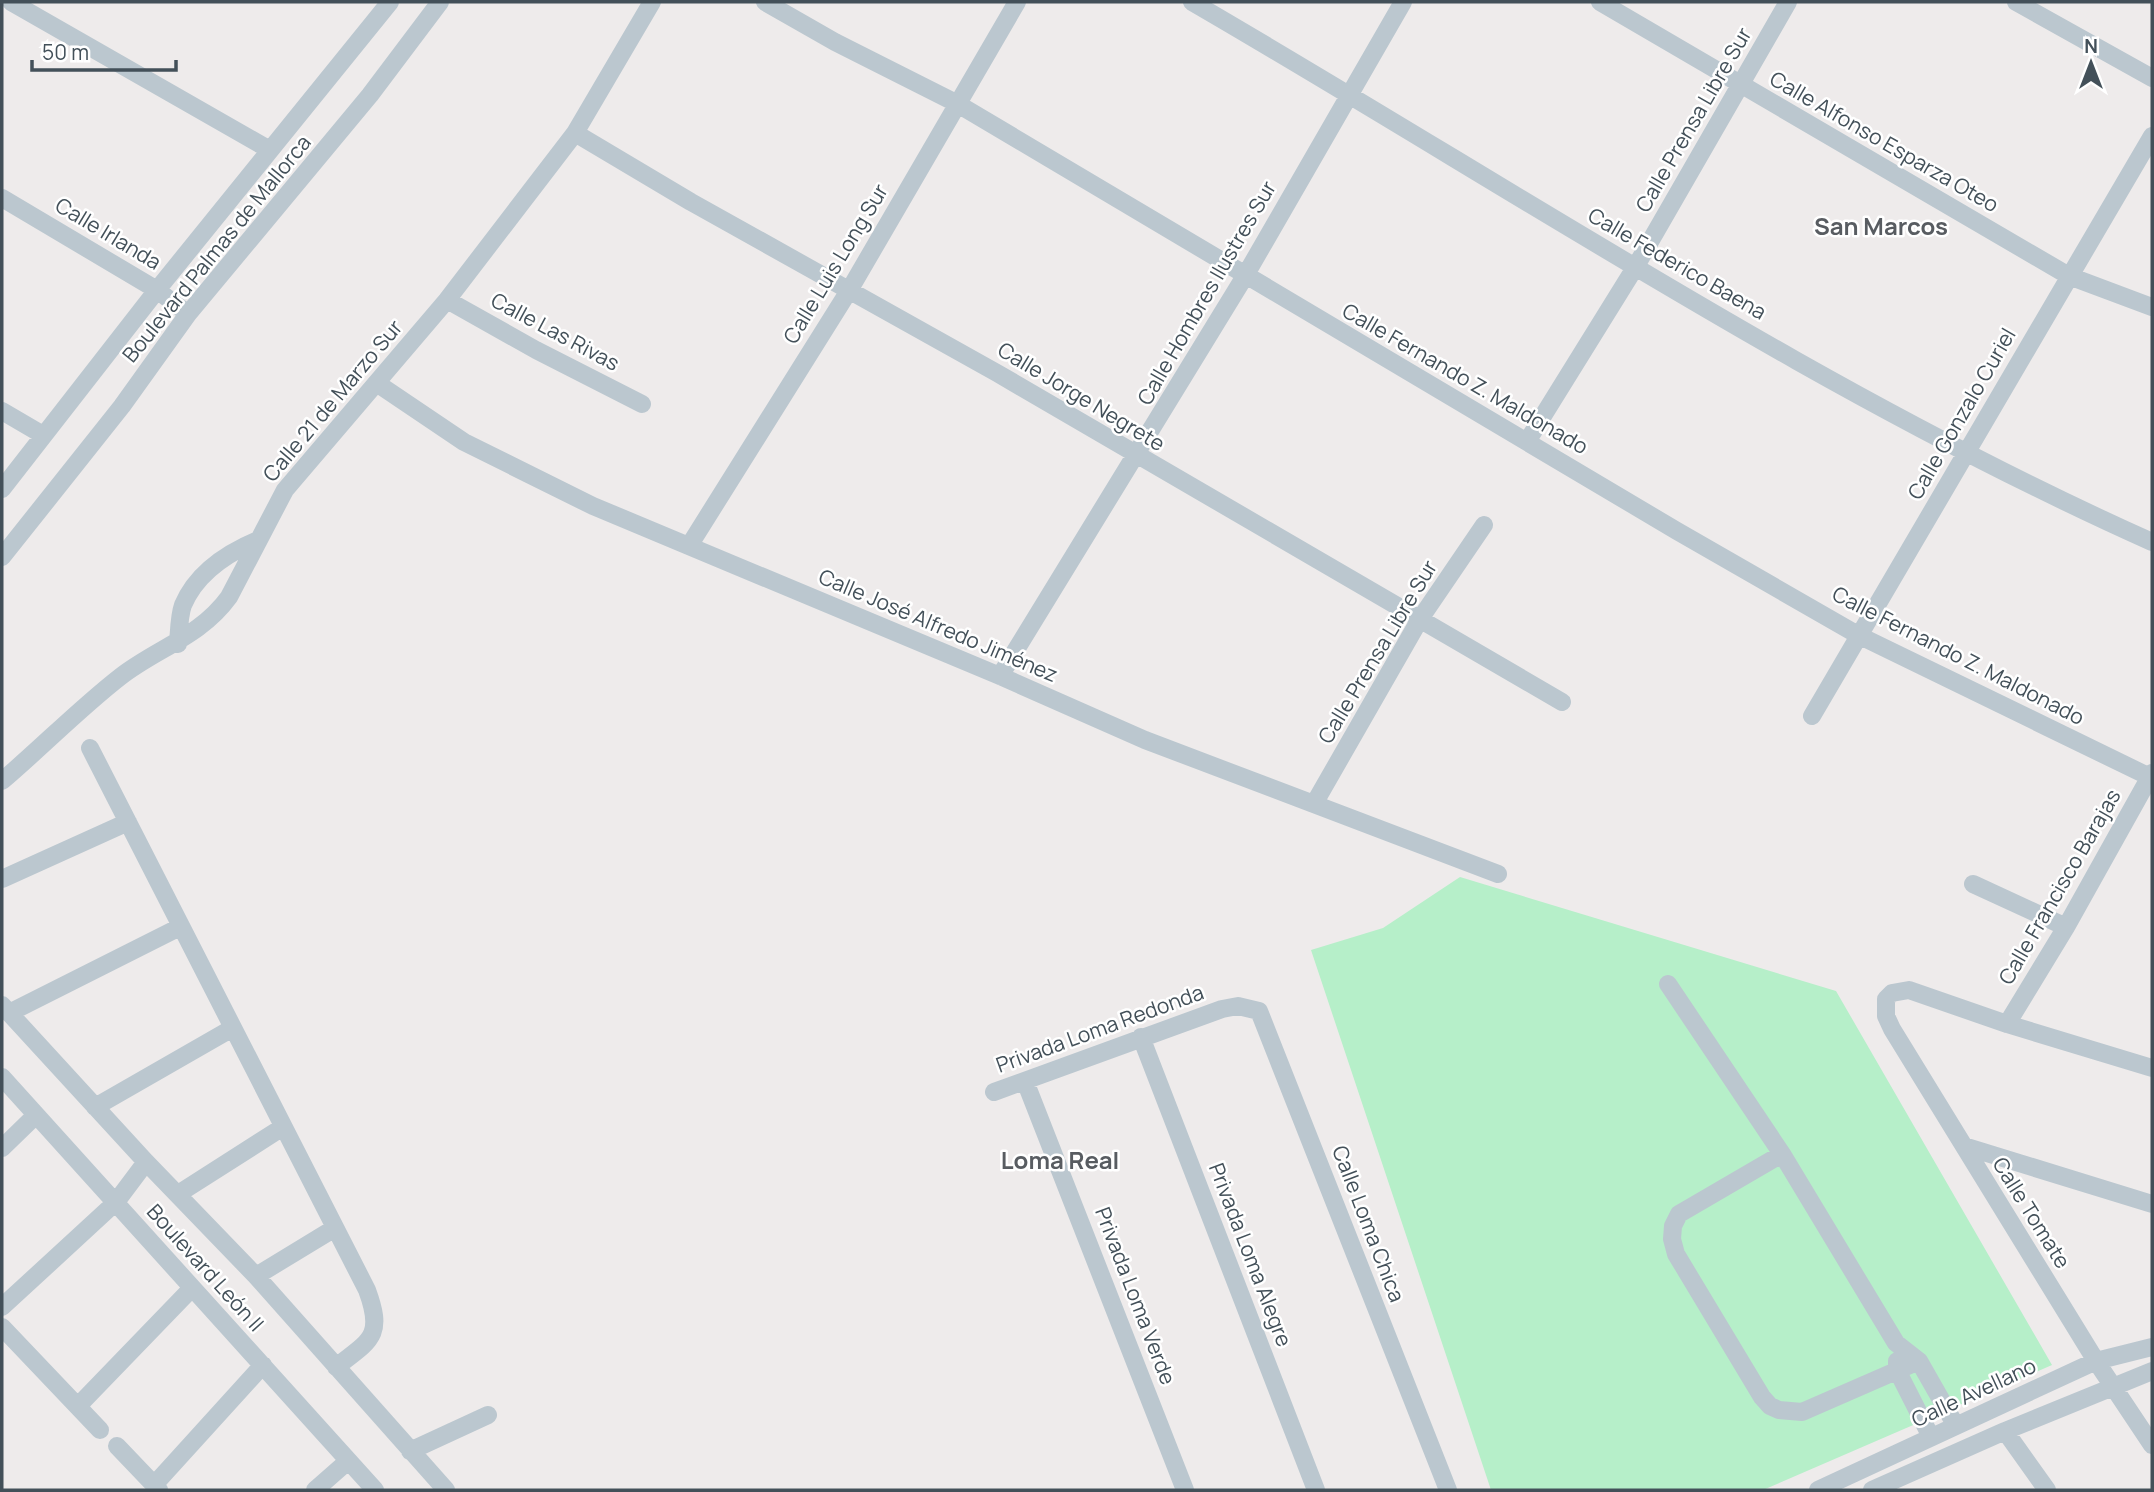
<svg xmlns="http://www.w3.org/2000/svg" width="2154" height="1492" font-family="Manrope,sans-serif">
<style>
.green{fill:#b6efc9}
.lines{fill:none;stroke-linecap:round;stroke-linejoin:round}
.minor{stroke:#bbc7cf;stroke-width:18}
.labels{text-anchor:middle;stroke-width:5;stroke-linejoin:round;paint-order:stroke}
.street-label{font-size:21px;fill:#435059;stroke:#fff}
.quarter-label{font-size:24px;font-weight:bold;fill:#585c61;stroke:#fff}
</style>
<rect width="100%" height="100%" fill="#eeebeb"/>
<path class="green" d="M1460,877L1836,991L2052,1365L1763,1490H1491L1311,950L1383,928Z"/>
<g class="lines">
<path class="minor" d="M11,2L270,150
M765,2L835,42L956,103L1677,531L1858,635L2152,778
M1192,2C1509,186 1816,392 2152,542
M1600,2L2069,276L2152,307
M2016,2L2152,78
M575,133L691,202L997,373L1562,702
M2,198L157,290L188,314
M447,300L536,350L642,404
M378,384L464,442L593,506L1000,676L1145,740L1498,874
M2,411L43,435
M1528,440L1636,266L1788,2
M2,489L157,290L390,2
M689,546L850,289L1017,2
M2,557L122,406L188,314L370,95L440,2
M178,644C179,632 179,616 183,605C197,572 227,553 258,540
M1000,676L1245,276L1403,2
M1812,716L2152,136
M90,748L367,1290C384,1336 371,1340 336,1367
M2,781C42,747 79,709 120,677C157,648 200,637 229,597L285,490L447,300L575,133L652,2
M1314,804L1420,619L1484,525
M2,879L128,822
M1973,884L2066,927
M1668,984L1782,1154L1896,1343L1919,1361L1956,1426
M2,1005L146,1162L256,1276L446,1490
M9,1013L180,927
M2007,1024L2066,927L2152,773
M1141,1037L1316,1490
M2152,1068L2007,1024L1909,990L1892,993L1886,999V1016L1892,1029L2096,1361L2152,1445
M2,1077L375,1490
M1025,1081L1185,1490
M994,1092L1222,1009L1238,1006L1259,1011L1448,1490
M95,1107L231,1029
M1964,1146L2152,1204
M2,1148L36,1115
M1782,1154L1679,1214L1673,1226L1672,1239L1676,1254L1762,1397L1770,1406L1779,1410L1802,1412L1919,1361
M178,1194L283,1127
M256,1276L335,1228
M2,1307L116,1202L146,1162
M2,1327L100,1430
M1897,1361V1370L1931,1437
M78,1406L192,1288
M2005,1431L2047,1490
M117,1446L159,1490
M410,1451L488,1415
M154,1485L263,1365
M315,1490L348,1461
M1818,1490L2096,1361L2152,1347
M1872,1490L2005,1431L2152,1371"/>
</g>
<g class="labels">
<g class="street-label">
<text transform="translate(1694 120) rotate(-60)" y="7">Calle Prensa Libre Sur</text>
<text transform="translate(1884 142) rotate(30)" y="7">Calle Alfonso Esparza Oteo</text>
<text transform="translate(108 234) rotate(31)" y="7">Calle Irlanda</text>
<text transform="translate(217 249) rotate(-51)" y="7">Boulevard Palmas de Mallorca</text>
<text transform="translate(836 264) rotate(-59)" y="7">Calle Luis Long Sur</text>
<text transform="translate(1677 264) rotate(30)" y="7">Calle Federico Baena</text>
<text transform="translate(1207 293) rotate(-60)" y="7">Calle Hombres Ilustres Sur</text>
<text transform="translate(555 332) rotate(28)" y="7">Calle Las Rivas</text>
<text transform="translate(1465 379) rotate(30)" y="7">Calle Fernando Z. Maldonado</text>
<text transform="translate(1081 397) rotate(31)" y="7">Calle Jorge Negrete</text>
<text transform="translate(333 401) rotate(-50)" y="7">Calle 21 de Marzo Sur</text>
<text transform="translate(1962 414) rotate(-60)" y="7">Calle Gonzalo Curiel</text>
<text transform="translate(938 626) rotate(23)" y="7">Calle José Alfredo Jiménez</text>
<text transform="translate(1378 652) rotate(-59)" y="7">Calle Prensa Libre Sur</text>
<text transform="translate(1958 656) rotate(27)" y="7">Calle Fernando Z. Maldonado</text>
<text transform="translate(2060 887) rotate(-60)" y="7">Calle Francisco Barajas</text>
<text transform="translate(1100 1029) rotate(-20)" y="7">Privada Loma Redonda</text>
<text transform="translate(2031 1213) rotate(58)" y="7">Calle Tomate</text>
<text transform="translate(1368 1224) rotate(69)" y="7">Calle Loma Chica</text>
<text transform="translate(1250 1255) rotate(69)" y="7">Privada Loma Alegre</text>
<text transform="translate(205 1268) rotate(48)" y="7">Boulevard León II</text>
<text transform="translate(1135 1296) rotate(69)" y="7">Privada Loma Verde</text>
<text transform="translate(1974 1393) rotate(-25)" y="7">Calle Avellano</text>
</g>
<g class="quarter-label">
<text x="1881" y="235">San Marcos</text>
<text x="1060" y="1169">Loma Real</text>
</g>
</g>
<rect width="2154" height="1492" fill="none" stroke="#435059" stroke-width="7"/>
<g transform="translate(2091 63)" stroke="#ffffff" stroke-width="5" paint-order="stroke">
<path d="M0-5L12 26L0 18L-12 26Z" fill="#435059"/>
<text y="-10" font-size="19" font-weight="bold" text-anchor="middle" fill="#435059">N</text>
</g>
<path d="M32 60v10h144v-10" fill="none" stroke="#435059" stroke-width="3.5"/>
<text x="42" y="60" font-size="21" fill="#435059" stroke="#ffffff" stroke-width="5" paint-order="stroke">50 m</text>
</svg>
